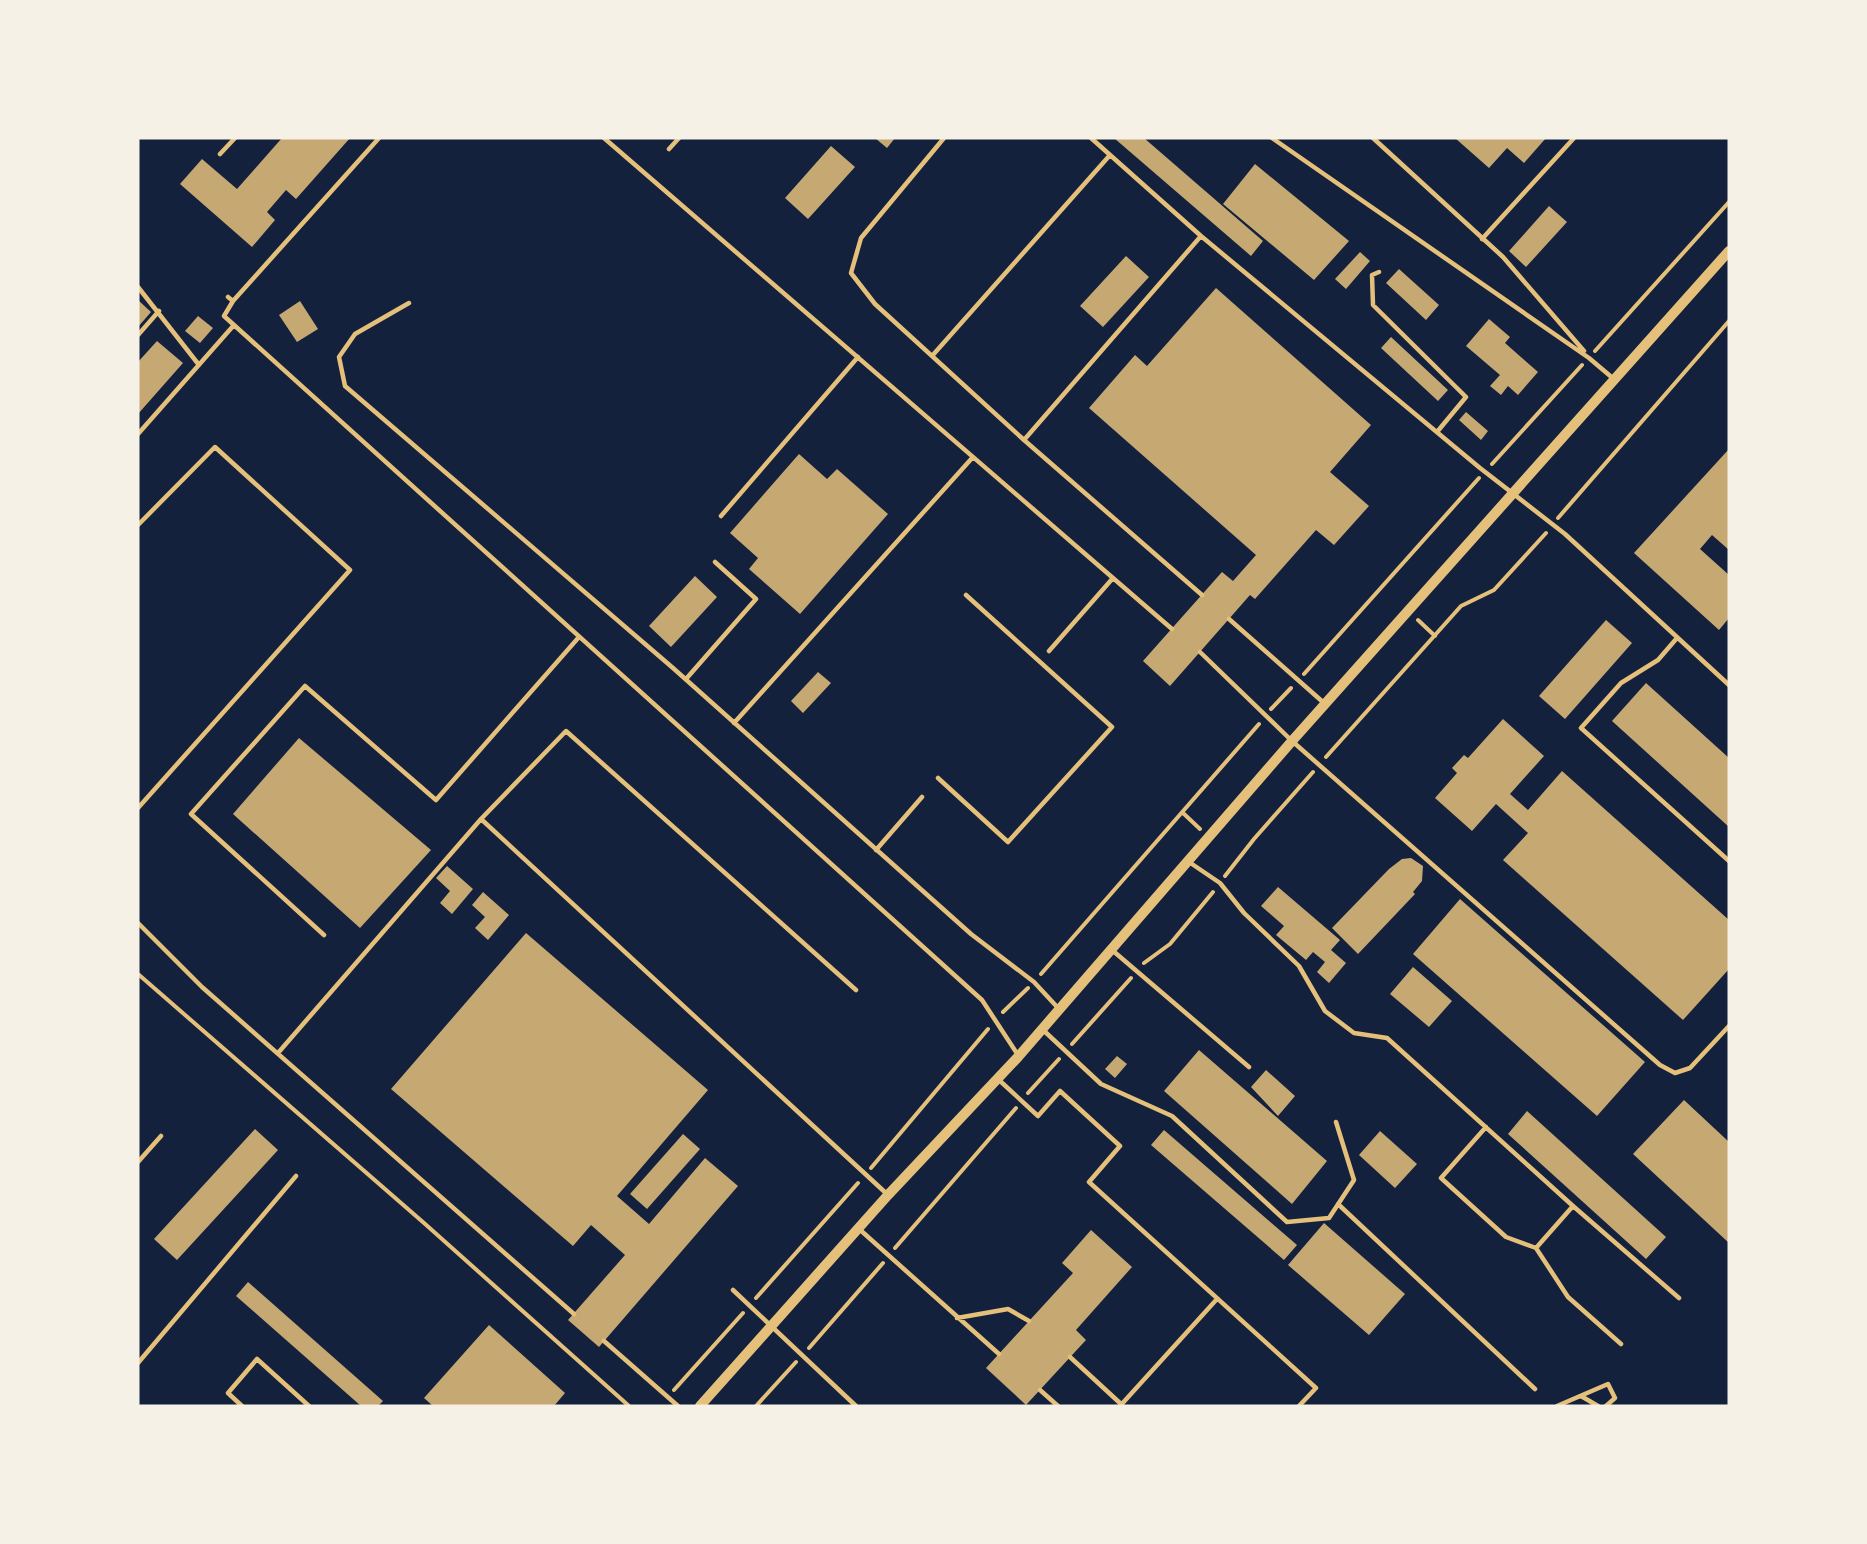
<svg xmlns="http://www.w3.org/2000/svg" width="1867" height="1544" font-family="'PT Serif',serif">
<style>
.building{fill:#c6a872}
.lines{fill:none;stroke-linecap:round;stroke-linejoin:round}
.path{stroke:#e5c07b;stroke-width:4}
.service{stroke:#e5c07b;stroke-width:4.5}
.tertiary{stroke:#e5c07b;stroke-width:10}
</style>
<rect width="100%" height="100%" fill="#14213d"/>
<path class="building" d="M282,138H350L296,199L286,190L267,212L275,220L252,247L180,184L202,159L237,189Z
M875,138H895L887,148Z
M1114,138H1144L1263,241L1251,256Z
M1455,138H1546L1524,163L1507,148L1489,168Z
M831,146L855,167L808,219L785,198Z
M1255,164L1349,241L1314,280L1223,204Z
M1549,206L1567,222L1526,267L1509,251Z
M1360,252L1370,261L1346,289L1335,279Z
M1126,256L1149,277L1103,327L1080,306Z
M1399,269L1439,305L1426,320L1386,283Z
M1216,288L1371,425L1330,472L1369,506L1334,545L1316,530L1255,599L1250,595L1170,686L1143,661L1222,572L1233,581L1256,555L1089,408L1135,355L1147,366Z
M138,300L151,312L138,327Z
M300,301L318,329L297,342L279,315Z
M198,316L213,328L200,343L185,331Z
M1489,319L1510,337L1505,343L1538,372L1518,395L1508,386L1501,395L1490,386L1500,375L1466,346Z
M1391,337L1448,390L1438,401L1381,348Z
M157,341L183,363L138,414V362Z
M1466,412L1488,431L1481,440L1459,420Z
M1729,449V550L1712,535L1700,549L1729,575V618L1719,630L1634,553Z
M799,454L827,479L837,469L888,514L800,614L749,569L758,558L730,533Z
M695,576L717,597L671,647L649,626Z
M1606,620L1632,643L1565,719L1539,696Z
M818,672L831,683L803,713L791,701Z
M1646,683L1729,758V827L1612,721Z
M1503,719L1544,756L1510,794L1528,810L1562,771L1729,920V969L1683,1020L1503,860L1528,833L1496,804L1472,831L1435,798L1457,773L1452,768L1464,755L1468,758Z
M299,738L431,850L360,928L233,814Z
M1411,858L1423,866L1422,881L1413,892L1415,894L1358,954L1332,928L1389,869L1402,859Z
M447,866L473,889L452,914L440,903L450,891L436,878Z
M1278,887L1340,940L1331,950L1346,963L1329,983L1317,972L1325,962L1313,952L1306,960L1276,935L1284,926L1261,906Z
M483,892L509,915L488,940L475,928L485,917L472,905Z
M1460,899L1645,1062L1597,1116L1413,954Z
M526,933L708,1090L617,1196L649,1224L705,1158L738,1186L599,1347L568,1320L625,1255L591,1225L573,1246L391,1089Z
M1413,967L1452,1001L1429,1027L1390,994Z
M1199,1050L1327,1161L1292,1204L1164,1091Z
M1117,1056L1127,1064L1115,1078L1105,1069Z
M1266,1070L1295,1096L1278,1116L1251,1087Z
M1684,1100L1729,1142V1243L1633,1154Z
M1527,1111L1666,1237L1646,1259L1508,1134Z
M255,1129L278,1150L177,1260L154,1239Z
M1164,1130L1297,1245L1284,1260L1151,1145Z
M1380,1131L1417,1164L1395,1188L1359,1155Z
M683,1134L700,1149L647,1209L630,1194Z
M1324,1223L1405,1294L1369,1335L1288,1265Z
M1091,1230L1132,1267L1076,1330L1086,1340L1026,1405L986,1368L1073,1273L1062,1263Z
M248,1282L383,1401L378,1406H361L236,1296Z
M489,1325L565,1393L554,1406H433L424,1398Z"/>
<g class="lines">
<path class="path" d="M1595,351L1729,202
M1492,464L1582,365
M1558,518L1729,321
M1418,620L1435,636
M1304,674L1479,478
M1271,709L1291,688
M1326,757L1461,606L1494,590L1546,533
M1183,813L1200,829
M1225,876L1254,839L1313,772
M1144,963L1170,944L1213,892
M138,974L424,1223L629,1406
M1041,974L1259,724
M1003,1012L1028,988
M1072,1044L1131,978
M1028,1093L1059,1059
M871,1168L988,1029
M895,1248L1016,1108
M756,1298L858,1183
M809,1348L883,1263
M674,1390L743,1313
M756,1406L796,1362"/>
<path class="service" d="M604,138L1172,629
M944,138L861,238L851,273L875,304L1024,440L1202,595
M1091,138L1201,236L1480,468L1565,534L1729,685
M1272,138L1589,358L1615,380
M1373,138L1503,257L1584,351
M669,149L679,138
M220,154L235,138
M1482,239L1574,138
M1379,272L1372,275L1373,305L1466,397L1437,432
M138,287L199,365
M228,297L233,301L224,316L982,1000L1018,1055
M233,301L379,138
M409,303L355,334L339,357L345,386L673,668L971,934L1034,982L1059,1009
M138,335L159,311
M932,356L1110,155
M138,434L234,325
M1024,440L1201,236
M721,516L858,357
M138,525L215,447L350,570L138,808
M1229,619L1324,703
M1677,638L1658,660L1621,683L1581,728L1729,861
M1049,651L1113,578
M1200,652L1292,741L1660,1065L1675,1073L1690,1068L1729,1026
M686,679L756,599L715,562
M734,723L973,457
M938,778L1008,842L1112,727L966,595
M481,819L566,731L856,990
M876,850L922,797
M1189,862L1220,883L1244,913L1299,966L1325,1011L1354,1033L1387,1038L1573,1206L1536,1248L1506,1237L1441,1178L1486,1127
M138,923L202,987L574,1314
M324,935L191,814L305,686L436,800L579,637
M1112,950L1249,1067
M1042,1029L1101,1084L1172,1116L1287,1222L1329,1218L1354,1180L1336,1122
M278,1053L481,819L888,1195
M999,1080L1038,1116L1060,1091L1120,1146L1089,1182L1316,1388L1299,1406
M138,1162L161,1136
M1338,1204L1535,1389
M1573,1206L1679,1298
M858,1228L999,1354
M1536,1248L1568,1297L1621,1344
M733,1290L856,1406
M957,1318L1008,1309L1029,1321
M604,1341L678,1406
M1070,1357L1121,1404
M138,1363L296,1176
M1040,1390L1058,1406
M1581,1396L1598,1406
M242,1406L228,1393L257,1359L309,1406
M1120,1406L1217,1299
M1557,1406L1608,1384L1615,1398L1606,1406"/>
<path class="tertiary" d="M700,1406L888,1195L1018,1057L1292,741L1729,251"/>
</g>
<rect width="1867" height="1544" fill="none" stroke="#f6f1e7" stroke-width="279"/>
</svg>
